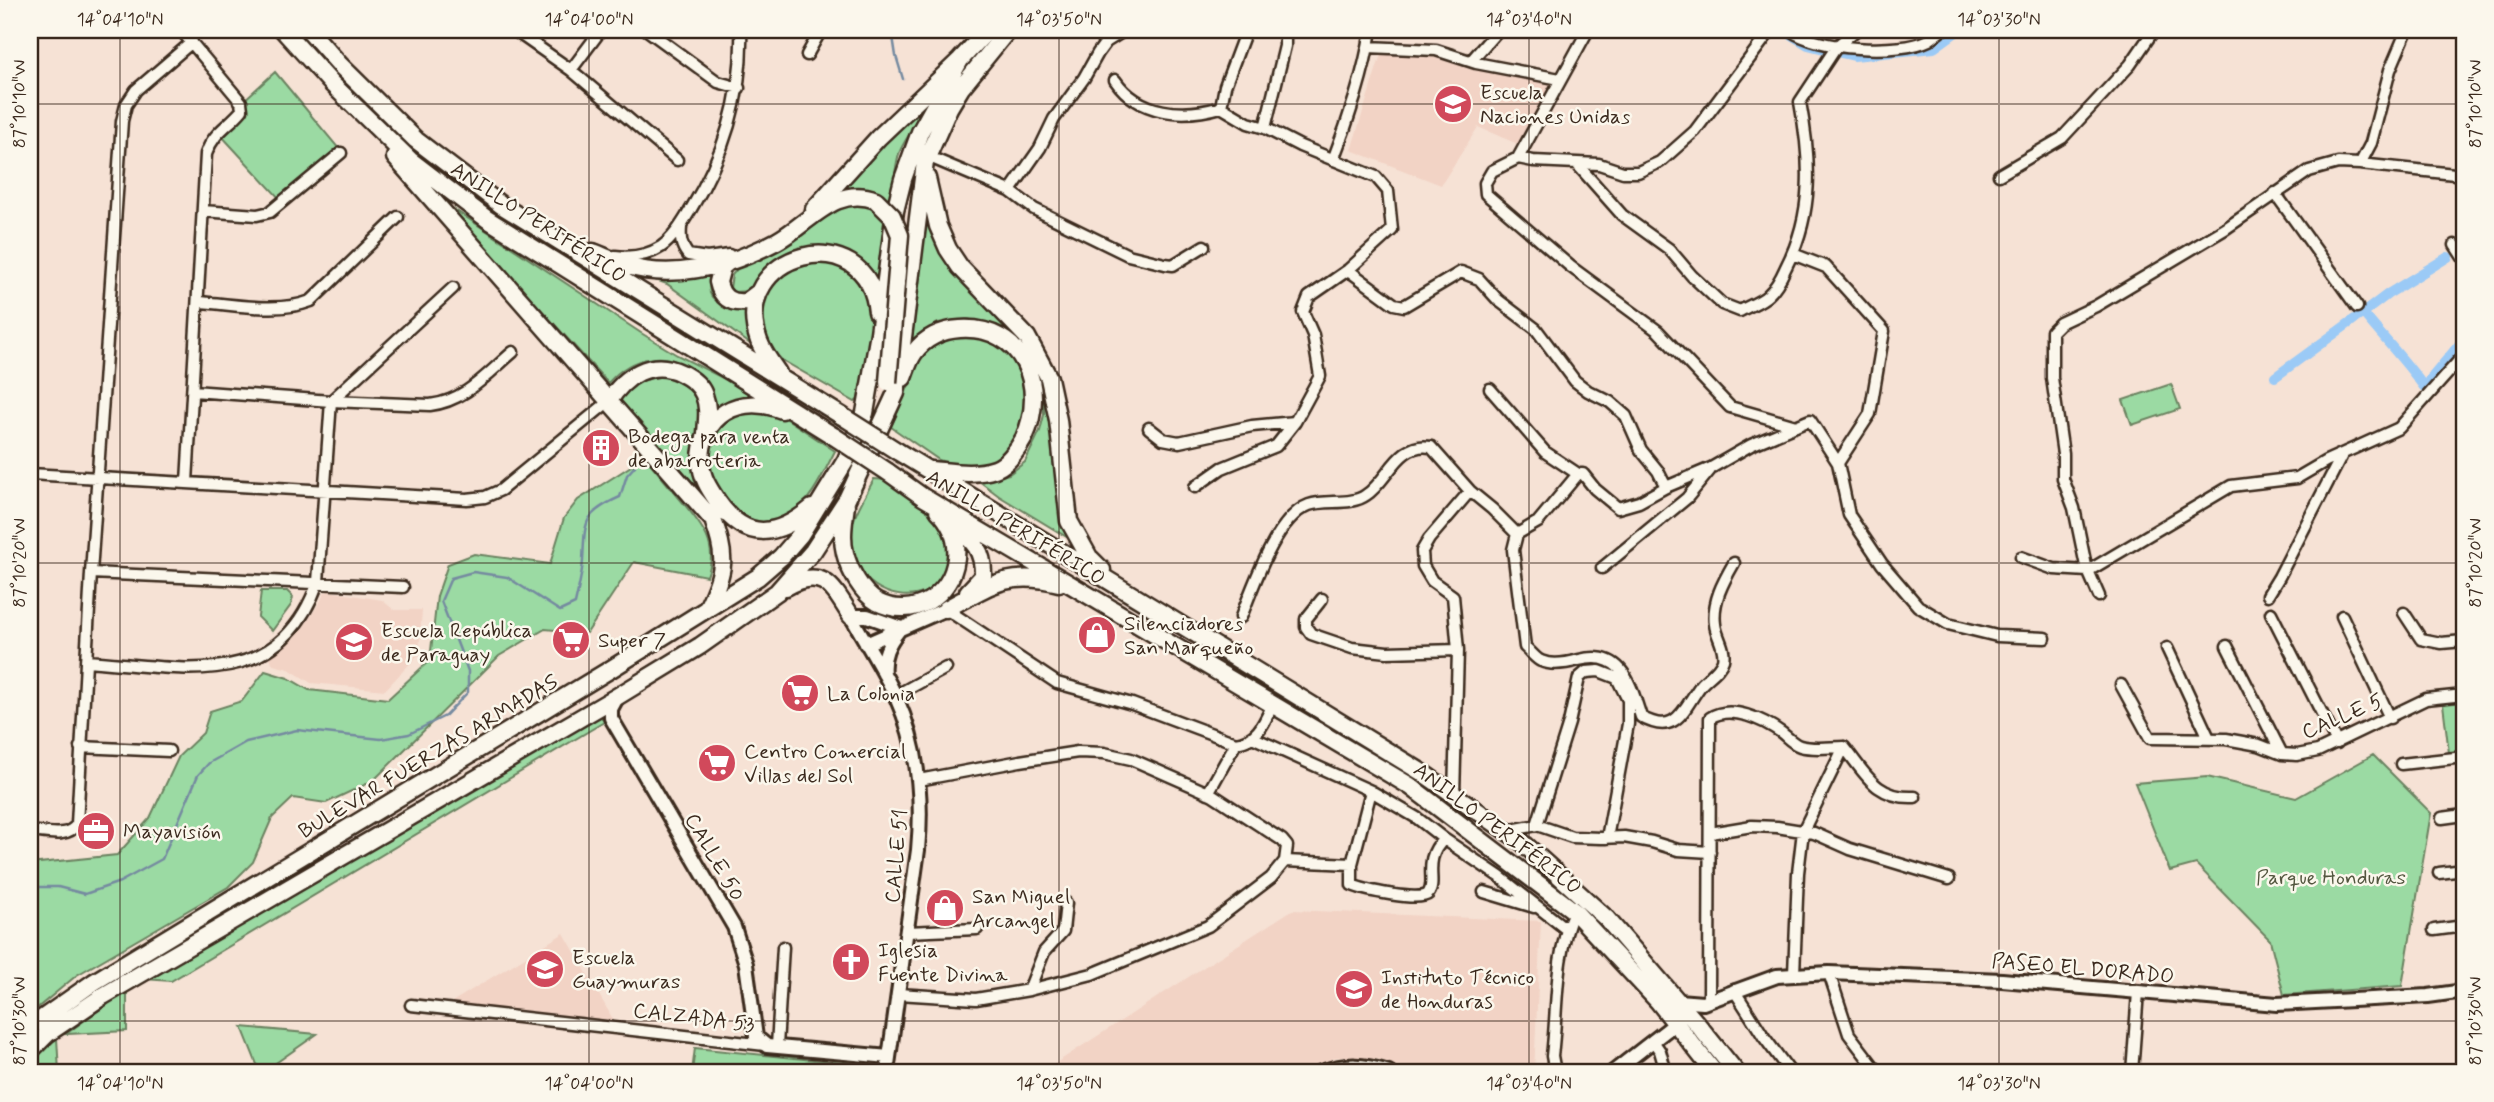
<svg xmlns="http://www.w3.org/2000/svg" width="2494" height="1102" font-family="Mynerve,sans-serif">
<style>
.built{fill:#f2d3c5}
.green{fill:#9bdaa3;stroke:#6b8260;stroke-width:2}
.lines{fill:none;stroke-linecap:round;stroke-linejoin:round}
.stream{stroke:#758aa0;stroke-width:2.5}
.canal{stroke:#9bcaf6;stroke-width:10}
.minor-casing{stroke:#3b2a1e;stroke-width:15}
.tertiary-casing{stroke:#3b2a1e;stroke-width:18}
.trunk-casing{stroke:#3b2a1e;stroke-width:21}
.minor{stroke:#fbf7ec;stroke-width:10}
.tertiary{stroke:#fbf7ec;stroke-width:12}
.trunk{stroke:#fbf7ec;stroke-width:16}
.trunk-bridge-casing{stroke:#3b2a1e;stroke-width:21;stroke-linecap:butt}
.trunk-bridge{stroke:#fbf7ec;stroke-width:16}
.ticks{fill:none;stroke:#3b2a1e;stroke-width:2;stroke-opacity:0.45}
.labels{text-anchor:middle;stroke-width:5;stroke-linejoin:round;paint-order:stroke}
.poi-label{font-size:21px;fill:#3b2a1e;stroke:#fbf7ec;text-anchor:start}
.street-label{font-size:21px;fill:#3b2a1e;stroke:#fbf7ec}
.park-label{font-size:21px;fill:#53563f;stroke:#fbf7ec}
.neatline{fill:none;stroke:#3b2a1e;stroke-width:2.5}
.ticks-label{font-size:18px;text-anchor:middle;fill:#3b2a1e}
</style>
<rect width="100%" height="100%" fill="#f6e2d5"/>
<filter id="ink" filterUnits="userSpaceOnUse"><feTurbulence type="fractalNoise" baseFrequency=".0143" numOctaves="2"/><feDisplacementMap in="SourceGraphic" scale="14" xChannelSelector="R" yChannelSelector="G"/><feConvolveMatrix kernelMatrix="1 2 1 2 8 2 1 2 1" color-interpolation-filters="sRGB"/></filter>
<g filter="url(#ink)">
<path class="built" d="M1382,51L1427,56L1553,82L1520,145L1478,127L1441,185L1351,150Z
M328,591L382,600L394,610H422L419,654L385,690L311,683L289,669L273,665L270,657L301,630L320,602L324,593Z
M1292,910L1541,921L1534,1072H1411L1377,1059L1336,1057L1308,1072H1042Z
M564,933L614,1021L447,1005Z"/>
<path class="green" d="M275,72L340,150L280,199L220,134L248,110L242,102Z
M930,96C926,115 908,132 900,151C895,162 894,188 891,201C872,183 853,185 830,194Z
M860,199L888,215L880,295C876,285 872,274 866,266C845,239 796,242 772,262C762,270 758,283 749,291L734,292L730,288L732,275L738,268L795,241L836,204Z
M443,202L641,333L677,355L760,397C740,397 726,400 713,416C708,404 704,384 695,375C669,347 631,356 608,383Z
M925,204L934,230L1026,344L1042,382L1055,459L1059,505L1070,539L999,496L979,481L1009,474L1025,462L1040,431L1044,415V406L1037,382L1015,340L997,327L968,319L938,323L910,341Z
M815,259C826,262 843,264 851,271C887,301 868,358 862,396L855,402L782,360L768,346L760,307L775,278Z
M713,273C698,308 732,305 753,304L748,328L753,346L667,284L650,278Z
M956,332L989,338L1013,359L1021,370L1029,404L1018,441L992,464L959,467L939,460L891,427L922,354L933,342Z
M662,376C688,383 701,394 699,423C698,431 694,438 693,445C692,461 696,475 700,490L619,401C630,383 642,380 662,376Z
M2171,384L2180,409L2132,425L2123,400Z
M742,412L778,413L835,451C823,474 812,501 789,516C736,552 676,451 727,418C731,415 737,414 742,412Z
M645,457C657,471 668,485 680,499C699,522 720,544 707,576L634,562L587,633L545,629L499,656L373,781L326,803L293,798L272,818L253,862L228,887L77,975L30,1014V864L117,855L150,818L179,756L203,733L210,711L242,701L265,671L288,678L309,690L388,699L430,660L437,596L448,564L474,554L550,564L564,518L578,500Z
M874,479L887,480L940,521L952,540L944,580C939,584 933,590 926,592C890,606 851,578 850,540C850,519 865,497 874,479Z
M261,591H287L293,597L291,605L272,631L258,617Z
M2464,702V752L2449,753L2443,704Z
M598,711L604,722L171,981L144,979Z
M2373,755L2431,813L2402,986L2284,995L2270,940L2196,864L2170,871L2135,783L2207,777L2296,798Z
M127,989V1031L66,1034Z
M242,1027L317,1034L263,1072H260Z
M57,1038L59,1072H30V1060Z
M695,1048L853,1064L852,1072H692Z"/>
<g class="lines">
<path class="stream" d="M892,30L896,56L903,79
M30,893L36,887H58L85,894L120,882L162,859L198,775L209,763L246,742L297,730L381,739L409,734L445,716L468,692V671L441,601L451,578L473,572L507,577L560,611L575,604C578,590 582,575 583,561C585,522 582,514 620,497L627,475L635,466"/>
<path class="canal" d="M1783,30L1808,45L1828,50
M1841,53L1854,56L1934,48L1959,30
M2448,257L2388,294L2363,313C2383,338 2406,361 2424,387L2464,339
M2275,377L2363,313L2360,309"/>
<defs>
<path id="minor" d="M181,30L241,102L242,110C228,127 214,131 206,154L187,482
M514,30L571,70L677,160
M647,30L718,82L739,88
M1588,30L1518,158L1492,171L1485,183L1486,194L1571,267L1658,331L1730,407L1796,426
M1790,30C1817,50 1899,55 1929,40C1933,37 1938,33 1942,30
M30,38V30
M1368,47L1436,50L1476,63L1560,79
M807,55L821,30
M1471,61L1498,30
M571,70L601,30
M1115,80C1139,115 1183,118 1221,107L1248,123L1265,128L1300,146L1376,177L1388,191L1392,230L1348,270L1309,297L1303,312L1313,335L1320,376L1295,422L1276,446L1222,468L1195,487
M1221,107L1225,86L1246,30
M1265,128L1285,46V37L1281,30
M927,156L1010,191L1034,209L1128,255L1165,264L1173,265L1204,246
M1518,158L1533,161L1599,164L1623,172H1638L1660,162L1695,131L1771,30
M1333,160C1348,122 1365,70 1371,30
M1576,163L1622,215L1669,249L1692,276L1722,304L1740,311C1748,306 1761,302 1768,295C1776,288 1782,276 1786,267C1814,213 1811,160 1800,102L1837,46L1856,30
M2360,164L2371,143L2390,70L2407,30
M1999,175L2062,138L2130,65L2154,30
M1010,191L1040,148L1054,119L1084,78L1098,53L1106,42L1125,30
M2275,193L2357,307
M203,211L257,215L270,212L341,153
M681,227C680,239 681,246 688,255L707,258L729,255
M2455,245L2464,259
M1793,254L1826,267L1884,331L1870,414L1838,463
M615,256C631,258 647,256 661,247C674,238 683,222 691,209C725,154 743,94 741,30
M1348,270L1394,304L1404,306L1461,272L1479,279L1498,300L1536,329L1575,381L1588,391L1610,402L1626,416L1641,450L1658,471L1666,487
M198,302C234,304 277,314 311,301L398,217
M1490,389L1545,452L1578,474H1583L1595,489L1618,508L1639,502L1666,487L1711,468L1751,445L1810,420L1838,463L1849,515L1882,564L1918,606L1948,624L1997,636L2045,638
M331,401L430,405C465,401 487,374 513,352
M331,401L453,288
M1149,428L1163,439L1179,442L1252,426L1295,422
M30,474L467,499L485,497L501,490L608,402
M1578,474L1538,522L1517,534L1513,550L1525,647C1530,651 1536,659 1541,661C1552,666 1568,663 1579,660C1623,649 1630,684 1641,717C1677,737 1683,709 1701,685C1708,677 1720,670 1723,660C1726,648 1716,636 1715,624C1712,602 1723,582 1734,563
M2021,557L2054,569L2088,571L2231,486L2297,478L2326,461L2399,428L2464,355
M1602,568L1687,498L1710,470
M91,573L403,587
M2268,595L2279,577L2342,455
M2099,596L2086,566L2074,508L2063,479V454L2052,378V331L2060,323L2096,306L2225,229L2309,171L2338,163L2360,164L2464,175
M1322,599L1306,619V627L1311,634L1352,648L1387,652L1458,650
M946,609L1057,683L1132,704L1236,743C1258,740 1264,723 1273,704
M2271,613L2337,743
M2404,613L2421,639L2441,643L2464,641
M2342,616L2390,718
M1241,617C1253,587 1276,517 1309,505C1327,499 1351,506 1366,495C1389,480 1398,441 1431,447L1470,491L1492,509L1517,534
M2227,646L2282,754
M2167,648L2209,738
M86,661C181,667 278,695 318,582L331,401L193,391
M2121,685L2150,738L2226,739L2259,745L2282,754L2297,755L2318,751L2426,699L2464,695
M895,696L946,668
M1252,737L1371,791L1417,818L1444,839L1500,877L1566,929
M80,747L169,751
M2401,764L2464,757
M1371,791L1352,864V885C1363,890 1420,902 1428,894C1438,882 1421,861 1444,839
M1208,793L1236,743
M1454,795L1458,650L1453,596L1432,581L1423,566L1422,551L1429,539L1470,491
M2442,818L2464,815
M1537,825L1569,723L1579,678L1586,672L1599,671L1617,678L1628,700V724L1607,838
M30,831C45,832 68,839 77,824L91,573L122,121L126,105L136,90L192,42
M1506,831L1537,825L1572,837L1601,838L1624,837L1652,842L1678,850L1710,852
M1710,833L1752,826L1777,827L1814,833L1850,849L1949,879
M1285,861L1352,864
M2439,873L2464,870
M1484,892L1534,907
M2434,930L2464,926
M907,932L977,929
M1829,973L1849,1034L1878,1072
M1794,974L1798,873L1803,831L1844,747
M1029,990L1044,952L1063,931L1066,903
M1734,990L1764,1037L1790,1072
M898,994L976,999L1029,990L1092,974L1208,926L1271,878L1285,861L1287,846L1282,840L1213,795L1131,759L1104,753L1078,752L1020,761L919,780
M1709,999L1710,718C1731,704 1764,720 1782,733C1788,738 1793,744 1800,746C1814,750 1830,747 1844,747C1866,774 1876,799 1915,797
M411,1005L765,1045
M1653,1041L1660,1051L1666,1072
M777,1046L783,947
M1555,1072L1552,1056C1558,1007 1554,956 1574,911
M2132,1072L2138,992"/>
<path id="tertiary" d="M866,644L946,609
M884,674C882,656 888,644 899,630
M618,696L611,709V718L734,927L746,964L756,1037L767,1046L889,1057
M1678,1001L1703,1003L1777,976L1829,973L2002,980L2277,1004L2428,996L2464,991
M887,1072L918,850C923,798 918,745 896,697C883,669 865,642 851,616H867L901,628
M1321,1072C1347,1063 1363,1064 1389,1072
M1613,1072L1676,1023"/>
<path id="trunk" d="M283,30L332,84L410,160L487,219L835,437
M309,30L340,65L416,140L501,205L842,416
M395,157L713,520C727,556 725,571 708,606
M927,178L938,226L948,249L960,267L1027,337L1049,378L1058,420L1069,521L1089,557L1102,570
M814,209L878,138L960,60L988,30
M593,252C605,256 616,263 628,266C659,276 697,271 728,262C744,257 762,249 777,241C809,224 835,184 876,200
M728,262L722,267L718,282C721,297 730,304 746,302L758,293
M778,373C771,363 763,352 759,341C727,252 868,215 877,312
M903,378C906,370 909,360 914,353C924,338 942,330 960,329C1023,325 1048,387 1024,438C1018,449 1007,465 995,469C974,476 953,472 931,470
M608,402C625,376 651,358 681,373C691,378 700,384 704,395C709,408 707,419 706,433
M782,410C739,394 701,414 701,462C701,477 710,490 718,502C746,542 777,537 812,508
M897,451L1423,773L1522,842L1607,919L1698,1025L1736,1072
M888,472L923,497L1410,786L1574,911L1658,1001L1714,1072
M846,505C844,521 841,538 845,553C849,570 862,593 877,602C913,620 952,596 956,558C958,539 952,524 938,510
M950,521C970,539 984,547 983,576L968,592
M786,587C823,566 832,586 851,616
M946,609C989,586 1008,570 1059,583
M30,1027L94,982L611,669L758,577L781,557L800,535L846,460L865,413L879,333L895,211L903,179L920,132L960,60
M30,1051L47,1034L103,996L618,696L700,646L777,592L813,551L847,499L896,393L925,162L949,108L961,88L1008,30"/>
</defs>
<use href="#minor" class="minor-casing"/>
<use href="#tertiary" class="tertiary-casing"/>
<use href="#trunk" class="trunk-casing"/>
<use href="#minor" class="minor"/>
<use href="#tertiary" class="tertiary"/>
<use href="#trunk" class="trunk"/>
<defs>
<path id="trunk-bridge" d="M876,200L892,216L900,235L888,382
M842,416L897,451
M835,437L888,472"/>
</defs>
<use href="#trunk-bridge" class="trunk-bridge-casing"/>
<use href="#trunk-bridge" class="trunk-bridge"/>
</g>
</g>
<path class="ticks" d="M120,30V1072M589,30V1072M1059,30V1072M1529,30V1072M1999,30V1072M30,104H2464M30,563H2464M30,1021H2464"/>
<defs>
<symbol id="school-disc" viewBox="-11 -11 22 22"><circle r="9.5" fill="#d1495b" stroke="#fbf7ec"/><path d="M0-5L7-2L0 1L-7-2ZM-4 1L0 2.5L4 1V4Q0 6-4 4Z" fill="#fff"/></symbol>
<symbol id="building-disc" viewBox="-11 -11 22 22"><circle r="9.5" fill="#d1495b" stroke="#fbf7ec"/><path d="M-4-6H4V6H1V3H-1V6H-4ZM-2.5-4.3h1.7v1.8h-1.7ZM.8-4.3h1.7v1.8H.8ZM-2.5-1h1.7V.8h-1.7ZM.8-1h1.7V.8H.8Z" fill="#fff"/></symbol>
<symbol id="shop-disc" viewBox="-11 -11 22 22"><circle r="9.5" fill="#d1495b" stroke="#fbf7ec"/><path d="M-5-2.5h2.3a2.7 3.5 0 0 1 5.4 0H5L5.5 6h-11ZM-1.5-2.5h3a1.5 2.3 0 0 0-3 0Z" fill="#fff"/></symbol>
<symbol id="supermarket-disc" viewBox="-11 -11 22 22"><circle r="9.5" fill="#d1495b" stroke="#fbf7ec"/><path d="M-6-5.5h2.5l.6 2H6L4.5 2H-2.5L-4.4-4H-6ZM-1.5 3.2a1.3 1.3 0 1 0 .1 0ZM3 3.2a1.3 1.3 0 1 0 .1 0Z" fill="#fff"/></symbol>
<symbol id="office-disc" viewBox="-11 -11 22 22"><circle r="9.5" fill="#d1495b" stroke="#fbf7ec"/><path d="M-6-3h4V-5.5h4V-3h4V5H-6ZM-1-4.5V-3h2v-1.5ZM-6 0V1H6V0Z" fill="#fff"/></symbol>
<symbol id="church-disc" viewBox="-11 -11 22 22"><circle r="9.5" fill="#d1495b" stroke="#fbf7ec"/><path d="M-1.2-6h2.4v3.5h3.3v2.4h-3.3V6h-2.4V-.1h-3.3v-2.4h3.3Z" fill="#fff"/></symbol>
</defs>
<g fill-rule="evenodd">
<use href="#school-disc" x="1431" y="82" width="44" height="44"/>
<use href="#building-disc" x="579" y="426" width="44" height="44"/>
<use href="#shop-disc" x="1075" y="613" width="44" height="44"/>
<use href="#supermarket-disc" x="549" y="618" width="44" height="44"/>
<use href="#school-disc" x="332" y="620" width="44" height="44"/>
<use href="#supermarket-disc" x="778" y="671" width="44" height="44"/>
<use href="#supermarket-disc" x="695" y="741" width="44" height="44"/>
<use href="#office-disc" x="74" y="809" width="44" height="44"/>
<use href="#shop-disc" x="923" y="886" width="44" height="44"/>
<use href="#church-disc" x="829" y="940" width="44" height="44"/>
<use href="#school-disc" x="523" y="947" width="44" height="44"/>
<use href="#school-disc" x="1332" y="967" width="44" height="44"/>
</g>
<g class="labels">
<g class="poi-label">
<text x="1480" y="99">Escuela<tspan x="1480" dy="24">Naciones Unidas</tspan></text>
<text x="628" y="443">Bodega para venta<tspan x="628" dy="24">de abarroteria</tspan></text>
<text x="1124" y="630">Silenciadores<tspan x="1124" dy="24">San Marqueño</tspan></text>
<text x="381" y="637">Escuela República<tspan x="381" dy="24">de Paraguay</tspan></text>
<text x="598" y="647">Super 7</text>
<text x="827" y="700">La Colonia</text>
<text x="744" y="758">Centro Comercial<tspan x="744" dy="24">Villas del Sol</tspan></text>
<text x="123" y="838">Mayavisión</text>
<text x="972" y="903">San Miguel<tspan x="972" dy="24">Arcangel</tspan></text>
<text x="878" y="957">Iglesia<tspan x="878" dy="24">Fuente Divina</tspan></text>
<text x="572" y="964">Escuela<tspan x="572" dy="24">Guaymuras</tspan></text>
<text x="1381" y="984">Instituto Técnico<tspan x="1381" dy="24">de Honduras</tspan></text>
</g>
<g class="street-label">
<text transform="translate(539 222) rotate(33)" y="7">ANILLO PERIFÉRICO</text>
<text transform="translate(1016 527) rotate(31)" y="7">ANILLO PERIFÉRICO</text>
<text transform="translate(2342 716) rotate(-23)" y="7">CALLE 5</text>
<text transform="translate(428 756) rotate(-31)" y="7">BULEVAR FUERZAS ARMADAS</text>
<text transform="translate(1498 828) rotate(37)" y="7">ANILLO PERIFÉRICO</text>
<text transform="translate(896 856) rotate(-85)" y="7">CALLE 51</text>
<text transform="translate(715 857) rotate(60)" y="7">CALLE 50</text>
<text transform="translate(2083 968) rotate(5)" y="7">PASEO EL DORADO</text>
<text transform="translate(694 1017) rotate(7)" y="7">CALZADA 53</text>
</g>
<g class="park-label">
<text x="2331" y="884">Parque Honduras</text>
</g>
</g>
<rect width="2494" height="1102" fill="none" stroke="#fbf7ec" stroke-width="77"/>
<rect x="38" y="38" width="2418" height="1026" class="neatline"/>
<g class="ticks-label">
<text x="120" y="25">14°04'10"N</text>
<text x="589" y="25">14°04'00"N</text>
<text x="1059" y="25">14°03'50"N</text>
<text x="1529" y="25">14°03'40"N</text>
<text x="1999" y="25">14°03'30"N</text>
<text transform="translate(2475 104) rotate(-90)" y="6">87°10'10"W</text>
<text transform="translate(19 104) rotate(-90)" y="6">87°10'10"W</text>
<text transform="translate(2475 563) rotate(-90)" y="6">87°10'20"W</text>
<text transform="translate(19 563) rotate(-90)" y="6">87°10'20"W</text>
<text transform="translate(2475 1021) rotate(-90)" y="6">87°10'30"W</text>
<text transform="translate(19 1021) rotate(-90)" y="6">87°10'30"W</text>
<text x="120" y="1089">14°04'10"N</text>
<text x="589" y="1089">14°04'00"N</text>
<text x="1059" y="1089">14°03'50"N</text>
<text x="1529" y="1089">14°03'40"N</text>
<text x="1999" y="1089">14°03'30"N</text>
</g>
</svg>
